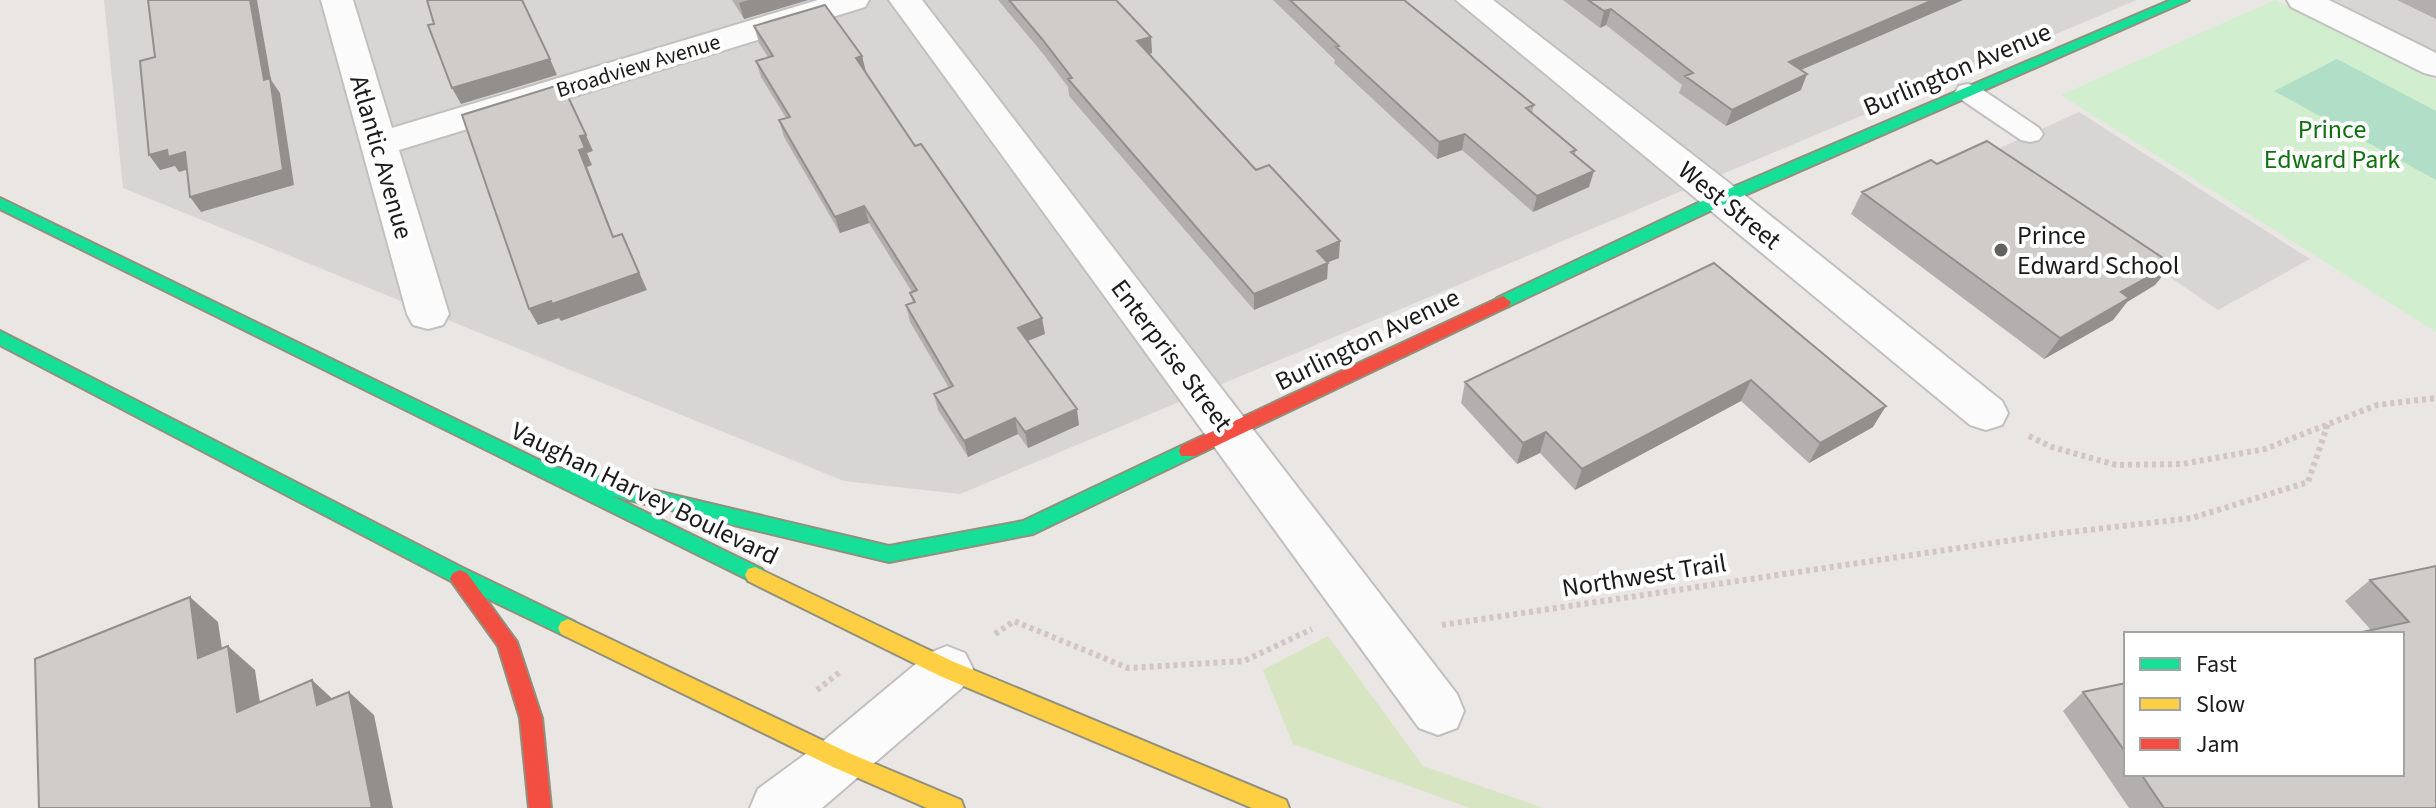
<svg xmlns="http://www.w3.org/2000/svg" width="2436" height="808" font-family="'Source Sans 3',sans-serif">
<style>
.residential{fill:#d8d6d4}
.religious{fill:#d7d6d4}
.grass{fill:#d8e5c2}
.park{fill:#d1efce}
.pitch{fill:#b0dec6}
.lines{fill:none;stroke-linecap:round;stroke-linejoin:round}
.lane-casing{stroke:#c1c0bf;stroke-width:4}
.street-casing{stroke:#c1c0bf;stroke-width:4}
.fast-casing{stroke:#92907d;stroke-width:4}
.slow-casing{stroke:#92907d;stroke-width:4}
.jam-casing{stroke:#92907d;stroke-width:4}
.path{stroke:#d4c5c5;stroke-width:6;stroke-dasharray:4 4;stroke-linecap:butt}
.lane{fill:#fcfbfb;fill-rule:evenodd}
.street{fill:#fcfbfb;fill-rule:evenodd}
.fast{fill:#16e098;fill-rule:evenodd}
.slow{fill:#ffcf43;fill-rule:evenodd}
.jam{fill:#f24e42;fill-rule:evenodd}
.wall{fill:#b3afae}
.shaded-wall{fill:#928f8d}
.building{fill:#d0ccca;stroke:#928f8d;stroke-width:2}
.poi-dot{fill:#626160;stroke:#fff;stroke-width:3}
.labels{text-anchor:middle;stroke-width:8;stroke-linejoin:round;paint-order:stroke}
.far-street-label{font-size:22px;fill:#1a1a1a;stroke:#fff}
.street-label{font-size:26px;fill:#1a1a1a;stroke:#fff}
.park-label{font-size:26px;fill:#117110;stroke:#fff}
.poi-label{font-size:26px;fill:#1a1a1a;stroke:#fff;text-anchor:start}
</style>
<rect width="100%" height="100%" fill="#e9e6e3"/>
<path class="residential" d="M104,0H2137L960,494L844,481L123,188Z
M2334,0H2436V53Z"/>
<path class="religious" d="M2079,112L2310,259L2218,310L1989,153Z"/>
<path class="grass" d="M1328,636L1423,766L1543,808H1470L1293,744L1263,670Z"/>
<path class="park" d="M2275,0L2436,80V332L2061,95Z"/>
<path class="pitch" d="M2337,59L2436,111V180L2274,91Z"/>
<g class="lines">
<defs>
<path id="lane" d="M1968,84L1977,86L2039,128L2043,134L2039,140L2030,142L2021,140L1959,98L1955,92L1959,86Z"/>
<path id="street" d="M321,0H353L392,128L818,0H869L865,7L399,150L449,314L443,325L428,329L413,325L407,314Z
M889,0H922L1457,694L1464,711L1457,728L1438,735L1419,728Z
M1456,0H1493L1737,189L2002,401L2008,413L2002,425L1986,430L1970,425Z
M2287,0H2329L2436,53V76L2424,73L2291,7Z
M947,646L965,653L973,669L965,685L822,808H750L758,789L822,742L929,653Z"/>
<path id="fast" d="M2171,0H2189L1729,202L1509,306L1503,308L1495,302L1497,298L1717,194Z
M0,198L551,466L889,546L1023,521L1181,446H1195L1197,451L1195,456L1033,534L889,562L612,496L762,569L765,575L762,581L755,583L0,209Z
M0,331L463,568L575,622L578,628L575,634L568,637L561,634L449,580L0,345Z"/>
<path id="slow" d="M755,567L954,662L1286,800L1289,808H1252L940,676L748,581L745,575L748,569Z
M568,619L849,753L961,800L964,808H927L833,767L561,634L558,628L561,622Z"/>
<path id="jam" d="M1503,296L1511,302L1509,306L1195,456H1181L1179,451L1181,446Z
M460,570L467,573L517,642L542,718L551,808H529L520,718L498,646L450,579L453,573Z"/>
</defs>
<use href="#lane" class="lane-casing"/>
<use href="#street" class="street-casing"/>
<use href="#fast" class="fast-casing"/>
<use href="#slow" class="slow-casing"/>
<use href="#jam" class="jam-casing"/>
<path class="path" d="M2029,436L2052,447L2116,465L2182,464L2265,449L2377,405L2436,398
M1442,625L2053,534L2192,518L2308,482L2329,421
M995,634L1014,621L1128,668L1244,661L1312,629
M817,690L840,672"/>
<use href="#lane" class="lane"/>
<use href="#street" class="street"/>
<use href="#fast" class="fast"/>
<use href="#slow" class="slow"/>
<use href="#jam" class="jam"/>
</g>
<path class="wall" d="M732,0H808L744,19Z
M998,0H1116L1151,37L1152,53L1149,54L1339,258L1328,262L1327,279L1254,310L1069,96L1068,87L1044,55Z
M1273,0H1404L1534,105L1532,113L1576,150L1575,155L1589,187L1533,212L1462,150L1437,159L1334,63L1335,60Z
M1563,0H1963L1801,70V90L1726,126L1679,93L1682,85L1606,25L1600,28Z
M2397,0H2436V19Z
M754,26L865,73L1045,334L1027,341L1079,425L1028,448L1018,434L968,457L938,410L934,394L949,388L910,322L906,305L913,303L910,293L912,292L869,223L840,233L784,137L779,120L786,118L761,77L756,61L768,57L759,43Z
M1937,164L2172,264L2155,285L2127,302L2113,320L2044,359L1851,214L1862,192Z
M1714,263L1873,427L1809,463L1741,401L1575,490L1540,453L1517,464L1461,403L1465,382Z
M2436,566V808H2129L2063,711L2083,692L2126,683V774H2402L2371,630L2345,601L2370,580Z"/>
<path class="shaded-wall" d="M250,0H257L271,80L280,93L294,185L201,212L190,197L264,80Z
M749,0H808L744,19L739,3Z
M1933,0H1963L1782,78L1789,62Z
M1611,9L1606,25L1600,28L1604,11Z
M1151,37L1152,53L1138,58L1137,41Z
M862,56L866,72L856,58Z
M550,59L557,75L461,104L452,88Z
M1807,74L1801,90L1726,126L1732,110Z
M1465,134L1462,150L1437,159L1439,142Z
M586,135L593,151L587,153L592,165L587,167L620,253L613,237L579,150L580,136Z
M167,150L185,152L196,167L179,172L175,166L160,170L149,155Z
M1594,171L1589,187L1533,212L1537,196Z
M864,206L869,223L840,233L835,217Z
M622,234L647,290L561,321L559,318L538,325L529,309L551,301Z
M1340,241L1339,258L1316,267L1317,251Z
M1328,263L1327,279L1254,310V294Z
M2172,264L2155,285L2127,302L2113,320L2044,359L2060,338L2121,292Z
M1042,318L1045,334L1020,344L1018,328Z
M1751,380L1741,401L1575,490L1582,469Z
M1886,406L1873,427L1809,463L1820,443Z
M1077,409L1079,425L1028,448L1025,432Z
M1015,418L1018,434L968,457L964,441Z
M1546,432L1540,453L1517,464L1523,443Z
M190,597L218,622L227,682L198,658Z
M228,646L255,670L265,735L237,712Z
M312,680L338,704L317,705Z
M349,692L374,715L393,808H372Z"/>
<path class="building" d="M148,0H250L264,80L270,78L283,170L190,197L185,152L168,157L167,150L149,155L140,61L155,57Z
M427,0H522L550,59L452,88L428,25L434,24Z
M1009,0H1116L1151,37L1137,41L1256,170L1269,165L1340,241L1317,251L1328,263L1254,294L1068,79L1072,78L1042,39Z
M1290,0H1404L1534,105L1526,108L1576,150L1571,152L1594,171L1537,196L1465,134L1439,142L1336,47L1339,46Z
M1588,0H1933L1789,62L1807,74L1732,110L1685,76L1693,73L1611,9L1604,11Z
M825,5L862,56L856,58L915,146L921,144L1042,318L1018,328L1077,409L1025,432L1015,418L964,441L934,394L953,386L906,305L915,302L910,293L917,290L864,206L835,217L779,120L790,117L756,61L773,56L754,26Z
M562,84L586,135L580,136L585,148L579,150L613,237L622,234L639,273L552,304L551,301L529,309L462,115Z
M1987,141L2172,264L2121,292L2129,298L2060,338L1862,192L1931,160L1937,164Z
M1714,263L1886,406L1820,443L1751,380L1582,469L1546,432L1523,443L1465,382Z
M2436,566V808H2164L2141,774H2402V634H2353L2409,622L2370,580Z
M190,597L198,658L228,646L237,712L312,680L317,705L349,692L372,808H39L35,659Z
M2126,683V753L2083,692Z"/>
<circle class="poi-dot" cx="2001" cy="250" r="8"/>
<g class="labels">
<g class="far-street-label">
<text transform="translate(638 65) rotate(-17)" y="8">Broadview Avenue</text>
</g>
<g class="street-label">
<text transform="translate(1957 69) rotate(-23)" y="9">Burlington Avenue</text>
<text transform="translate(382 157) rotate(74)" y="9">Atlantic Avenue</text>
<text transform="translate(1730 205) rotate(39)" y="9">West Street</text>
<text transform="translate(1367 339) rotate(-26)" y="9">Burlington Avenue</text>
<text transform="translate(1172 355) rotate(53)" y="9">Enterprise Street</text>
<text transform="translate(645 493) rotate(26)" y="9">Vaughan Harvey Boulevard</text>
<text transform="translate(1644 575) rotate(-9)" y="9">Northwest Trail</text>
</g>
<g class="park-label">
<text x="2332" y="138">Prince<tspan x="2332" dy="30">Edward Park</tspan></text>
</g>
<g class="poi-label">
<text x="2017" y="244">Prince<tspan x="2017" dy="30">Edward School</tspan></text>
</g>
</g>
<rect x="2124" y="632" width="280" height="144" fill="#ffffff" stroke="#a3a3a3" stroke-width="2"/>
<rect x="2140" y="658" width="40" height="12" fill="#16e098" stroke="#a3a3a3" stroke-width="2"/>
<text x="2196" y="672" font-size="24" fill="#1a1a1a">Fast</text>
<rect x="2140" y="698" width="40" height="12" fill="#ffcf43" stroke="#a3a3a3" stroke-width="2"/>
<text x="2196" y="712" font-size="24" fill="#1a1a1a">Slow</text>
<rect x="2140" y="738" width="40" height="12" fill="#f24e42" stroke="#a3a3a3" stroke-width="2"/>
<text x="2196" y="752" font-size="24" fill="#1a1a1a">Jam</text>
</svg>
